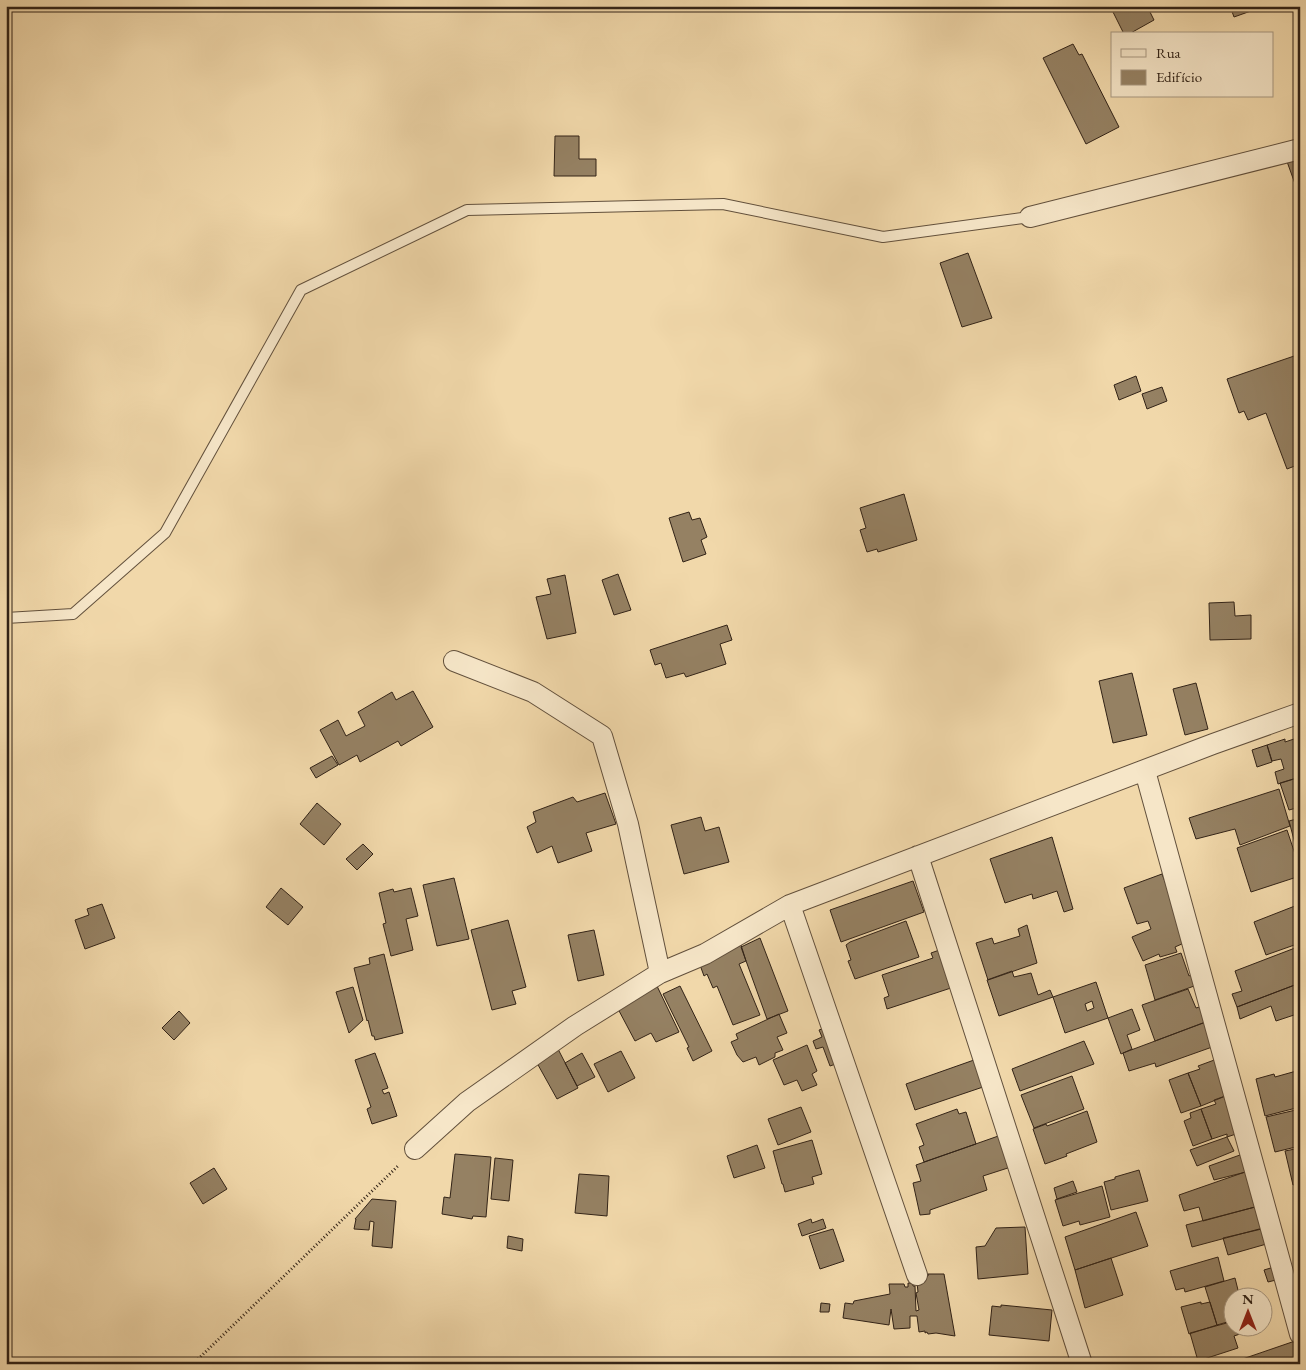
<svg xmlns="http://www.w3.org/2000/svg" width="1306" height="1370" font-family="'EB Garamond',serif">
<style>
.building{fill:#958163;stroke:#322317;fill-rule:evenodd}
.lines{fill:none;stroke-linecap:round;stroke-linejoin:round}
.lane-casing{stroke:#62503c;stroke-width:12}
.street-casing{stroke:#62503c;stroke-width:22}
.path{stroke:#322317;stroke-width:3;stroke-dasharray:1 2.5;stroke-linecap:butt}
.lane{stroke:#f6e6c8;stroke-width:10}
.street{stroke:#f6e6c8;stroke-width:20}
</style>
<rect width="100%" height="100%" fill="#f1d8aa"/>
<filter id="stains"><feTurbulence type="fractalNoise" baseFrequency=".004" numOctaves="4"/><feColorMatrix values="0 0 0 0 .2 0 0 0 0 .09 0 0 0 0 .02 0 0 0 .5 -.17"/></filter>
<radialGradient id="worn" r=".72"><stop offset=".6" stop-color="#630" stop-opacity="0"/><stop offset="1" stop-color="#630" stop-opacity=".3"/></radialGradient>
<path class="building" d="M1110,6H1147L1154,20L1129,34H1124Z
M1230,6H1265L1234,17Z
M1073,44L1079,55L1082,54L1119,127L1086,144L1043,58Z
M555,136H579V159H596V176H554Z
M1300,151V195H1299L1285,156Z
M968,253L992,318L962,327L940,263Z
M1300,354V464L1287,469L1266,413L1248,420L1244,411L1239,413L1227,379Z
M1136,376L1141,391L1119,400L1114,385Z
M1162,387L1167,401L1147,409L1142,394Z
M904,494L917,540L878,552L877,549L867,552L860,530L866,528L860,508Z
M689,512L692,520L700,518L707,537L701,540L706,554L683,562L669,518Z
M618,574L631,610L614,615L602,580Z
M565,575L576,633L547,639L536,597L551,594L547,579Z
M1234,602L1235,616L1251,615V639L1210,640L1209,603Z
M727,625L732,640L720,644L726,664L686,677L684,673L666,678L661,663L655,665L650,650Z
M1132,673L1147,735L1113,743L1099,681Z
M1196,683L1208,729L1185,735L1173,689Z
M413,691L433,727L401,746L398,741L360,762L357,755L339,765L320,730L338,720L346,736L365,726L358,712L392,692L396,700Z
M1300,737V773L1295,774L1297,778L1278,784L1275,772L1284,769L1281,759L1272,761L1267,745L1285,739V742Z
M1267,745L1272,762L1257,767L1252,750Z
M332,756L338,765L316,778L310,768Z
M1300,777V807L1289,810L1280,783Z
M1279,789L1290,826L1240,845L1235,829L1196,839L1189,818Z
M605,793L616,824L586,833L592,851L558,863L552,846L537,853L527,827L536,822L533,812L573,797L577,802Z
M317,803L341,824L324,845L300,824Z
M701,817L705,831L719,827L729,862L684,874L671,825Z
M1300,818V859H1299L1289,821Z
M1287,830L1300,869V876L1251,892L1237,848Z
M1052,837L1073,909L1064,912L1057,891L1033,899L1032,894L1005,903L990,859Z
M363,844L373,854L357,870L346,859Z
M1162,874L1176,910L1184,943L1175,947L1177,952L1160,957L1159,954L1143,961L1132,937L1151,929L1148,921L1137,924L1124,888Z
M454,878L469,939L437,946L423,885Z
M913,881L924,912L841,942L830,910Z
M281,888L303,907L288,925L266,907Z
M411,888L418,916L406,919L413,950L391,956L383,924L386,923L379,893L393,889L394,892Z
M102,904L115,938L85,949L75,920L89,915L87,909Z
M1300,904V943L1266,955L1254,922Z
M508,920L526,987L512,991L516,1004L492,1010L471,930Z
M906,921L919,957L855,979L848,961L851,960L846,945L850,942Z
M1027,925L1037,963L988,980L976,943L992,938L994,944L1020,936L1018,929Z
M594,930L604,975L578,981L568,935Z
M760,938L788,1011L767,1019L741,947Z
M741,945L746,961L739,964L760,1015L733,1025L717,986L713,988L707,974L704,976L700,965Z
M945,948L957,986L887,1009L884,998L889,996L882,975L933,958L931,953Z
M1295,948L1300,957V983L1237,1007L1232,994L1242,991L1235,971Z
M1181,953L1189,976L1193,974L1197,985L1155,1000L1145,965Z
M384,954L403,1033L375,1040L374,1036H372L368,1020L367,1021L354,968L370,964L369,958Z
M1012,971L1014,977L1031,973L1038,995L1050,990L1053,997L999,1016L987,980Z
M1096,982L1108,1018L1065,1033L1053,997ZM1092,1001L1094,1008L1087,1011L1085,1004Z
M1300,983V1013L1276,1021L1271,1006L1240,1019L1237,1007Z
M657,986L679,1032L656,1042L651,1033L635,1041L617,1007L634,996Z
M680,986L712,1051L693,1061L687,1048L689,1047L663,994Z
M353,987L363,1020L349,1033L336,992Z
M1188,989L1196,1008L1203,1006L1208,1021L1155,1041L1142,1005Z
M1132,1009L1140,1030L1127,1035L1132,1049L1121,1054L1108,1018Z
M179,1011L190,1023L174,1040L162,1028Z
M779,1014L787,1033L777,1037L783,1050L775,1053V1057L759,1065L756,1057L743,1062L737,1055L731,1042L738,1039L736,1034Z
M1206,1022L1215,1046L1156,1067L1155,1063L1129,1071L1123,1053Z
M837,1024L847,1060L830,1066L823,1047L816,1049L813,1041L822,1037L819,1030Z
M1084,1041L1094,1064L1020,1091L1012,1069Z
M807,1045L817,1071L812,1074L817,1085L802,1091L797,1080L784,1085L773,1060Z
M558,1049L578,1088L557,1099L537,1063Z
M621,1051L635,1078L608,1092L594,1064Z
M375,1053L388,1088L382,1090L384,1094L389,1092L397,1116L372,1124L367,1109L371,1107L355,1060Z
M582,1053L595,1077L577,1086L565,1063Z
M1217,1059L1228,1095L1201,1106L1188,1073L1200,1069L1198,1066Z
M974,1060L983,1087L915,1110L906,1084Z
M1300,1070V1107L1265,1116L1256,1079L1274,1074L1275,1077Z
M1188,1073L1201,1106L1181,1113L1169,1080Z
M1072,1076L1084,1109L1034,1128L1021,1095Z
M1228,1095L1239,1133L1227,1137V1134L1212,1139L1201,1109L1216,1104L1214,1100Z
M801,1107L811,1132L778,1145L768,1119Z
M957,1109L959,1114L966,1112L976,1144L924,1162L919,1147L924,1145L916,1124Z
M1201,1109L1212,1139L1193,1146L1184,1121L1191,1118L1190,1113Z
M1300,1109V1146L1275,1152L1266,1117Z
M1087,1111L1097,1142L1066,1154L1067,1156L1045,1164L1033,1129L1046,1124L1047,1126Z
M1004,1134L1014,1166L983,1176L987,1190L930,1210V1214L920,1215L913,1183L921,1181L916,1165Z
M1227,1137L1234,1151L1197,1166L1190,1150Z
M812,1140L822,1174L812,1177L814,1184L785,1192L783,1184H782L773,1151Z
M757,1145L765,1168L734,1178L727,1156Z
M1300,1148V1183L1293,1185L1285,1151Z
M455,1154L491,1157L486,1217L473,1216L472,1219L442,1214L444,1197L450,1198Z
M1240,1155L1246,1172L1214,1180L1209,1166Z
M495,1158L513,1160L509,1201L491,1199Z
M214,1168L227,1189L203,1204L190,1183Z
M1139,1170L1148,1201L1111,1210L1104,1182L1115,1179V1177Z
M1245,1172L1255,1207L1203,1221L1199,1207L1184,1211L1179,1195Z
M579,1174L609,1176L607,1216L575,1213Z
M1073,1181L1077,1192L1057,1199L1054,1188Z
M1102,1186L1110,1217L1080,1225L1079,1221L1063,1226L1055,1200Z
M372,1199L396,1201L392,1248L372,1246L374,1222L370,1221L369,1230L354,1229L356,1219H355Z
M1255,1207L1263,1228L1192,1247L1186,1225Z
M1136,1212L1148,1246L1075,1270L1065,1237Z
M811,1219L812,1223L823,1219L826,1228L802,1236L798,1224Z
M1025,1227L1028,1274L978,1279L976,1247L985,1246L996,1228Z
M1266,1228L1270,1243L1228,1255L1223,1238Z
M833,1229L844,1261L820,1269L809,1236Z
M508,1236L523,1239L522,1251L507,1248Z
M1218,1257L1224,1281L1185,1292L1184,1288L1176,1290L1170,1271Z
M1111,1258L1123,1295L1085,1308L1075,1270Z
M1274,1267L1280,1279L1268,1282L1264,1270Z
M928,1274H944L955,1336L936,1333L928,1334L927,1332L925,1333V1331L919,1332L917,1316H910V1328L894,1329L891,1309L889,1325L843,1318L845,1303L853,1304L854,1301L890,1294L889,1284H904L905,1287H908V1283H913V1286H915L916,1311L919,1310L916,1293L918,1292L917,1283L928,1276Z
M1235,1278L1240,1298H1234V1320L1217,1325L1205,1287Z
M1201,1302V1304L1210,1302L1217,1325L1189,1334L1181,1307Z
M821,1303L830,1304L829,1312H820Z
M1001,1305L1052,1310L1049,1341L989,1335L992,1306L1001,1307Z
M1234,1321V1328H1245L1246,1332L1234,1336L1238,1348L1198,1361L1190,1333Z
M1295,1341L1300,1357V1364H1228Z"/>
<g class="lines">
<defs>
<path id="lane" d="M6,618L73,614L165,533L301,290L467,210L723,204L883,237L1030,217"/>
<path id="street" d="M1030,217L1300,149
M454,661L533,692L602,736L628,824L660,973
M1145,771L1300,1334
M918,856L1082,1364
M790,905L917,1275
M415,1149L467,1102L575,1026L660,973L705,954L790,905L1213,744L1300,713"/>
</defs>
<use href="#lane" class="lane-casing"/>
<use href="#street" class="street-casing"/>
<path class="path" d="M193,1364L399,1165"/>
<use href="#lane" class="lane"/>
<use href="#street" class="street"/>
</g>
<rect width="1306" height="1370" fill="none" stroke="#f1d8aa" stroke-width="25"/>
<rect x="8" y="8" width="1291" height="1355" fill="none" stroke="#322317" stroke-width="2.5"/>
<rect x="12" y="12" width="1281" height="1345" fill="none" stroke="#322317"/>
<rect x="1111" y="32" width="162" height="65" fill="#f6e6c8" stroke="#a89881"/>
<rect x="1121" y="49" width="25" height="8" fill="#f6e6c8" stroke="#a89881"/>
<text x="1156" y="58" font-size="15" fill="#322317">Rua</text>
<rect x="1121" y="70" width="25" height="15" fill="#958163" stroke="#a89881"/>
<text x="1156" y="82" font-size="15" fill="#322317">Edifício</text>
<g transform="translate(1248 1312)"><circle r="24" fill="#f6e6c8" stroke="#a89881"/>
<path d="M0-4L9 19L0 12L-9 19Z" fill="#8f2418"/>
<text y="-8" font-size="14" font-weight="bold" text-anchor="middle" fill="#322317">N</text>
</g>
<rect width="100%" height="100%" filter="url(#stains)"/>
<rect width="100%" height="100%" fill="url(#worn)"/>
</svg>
